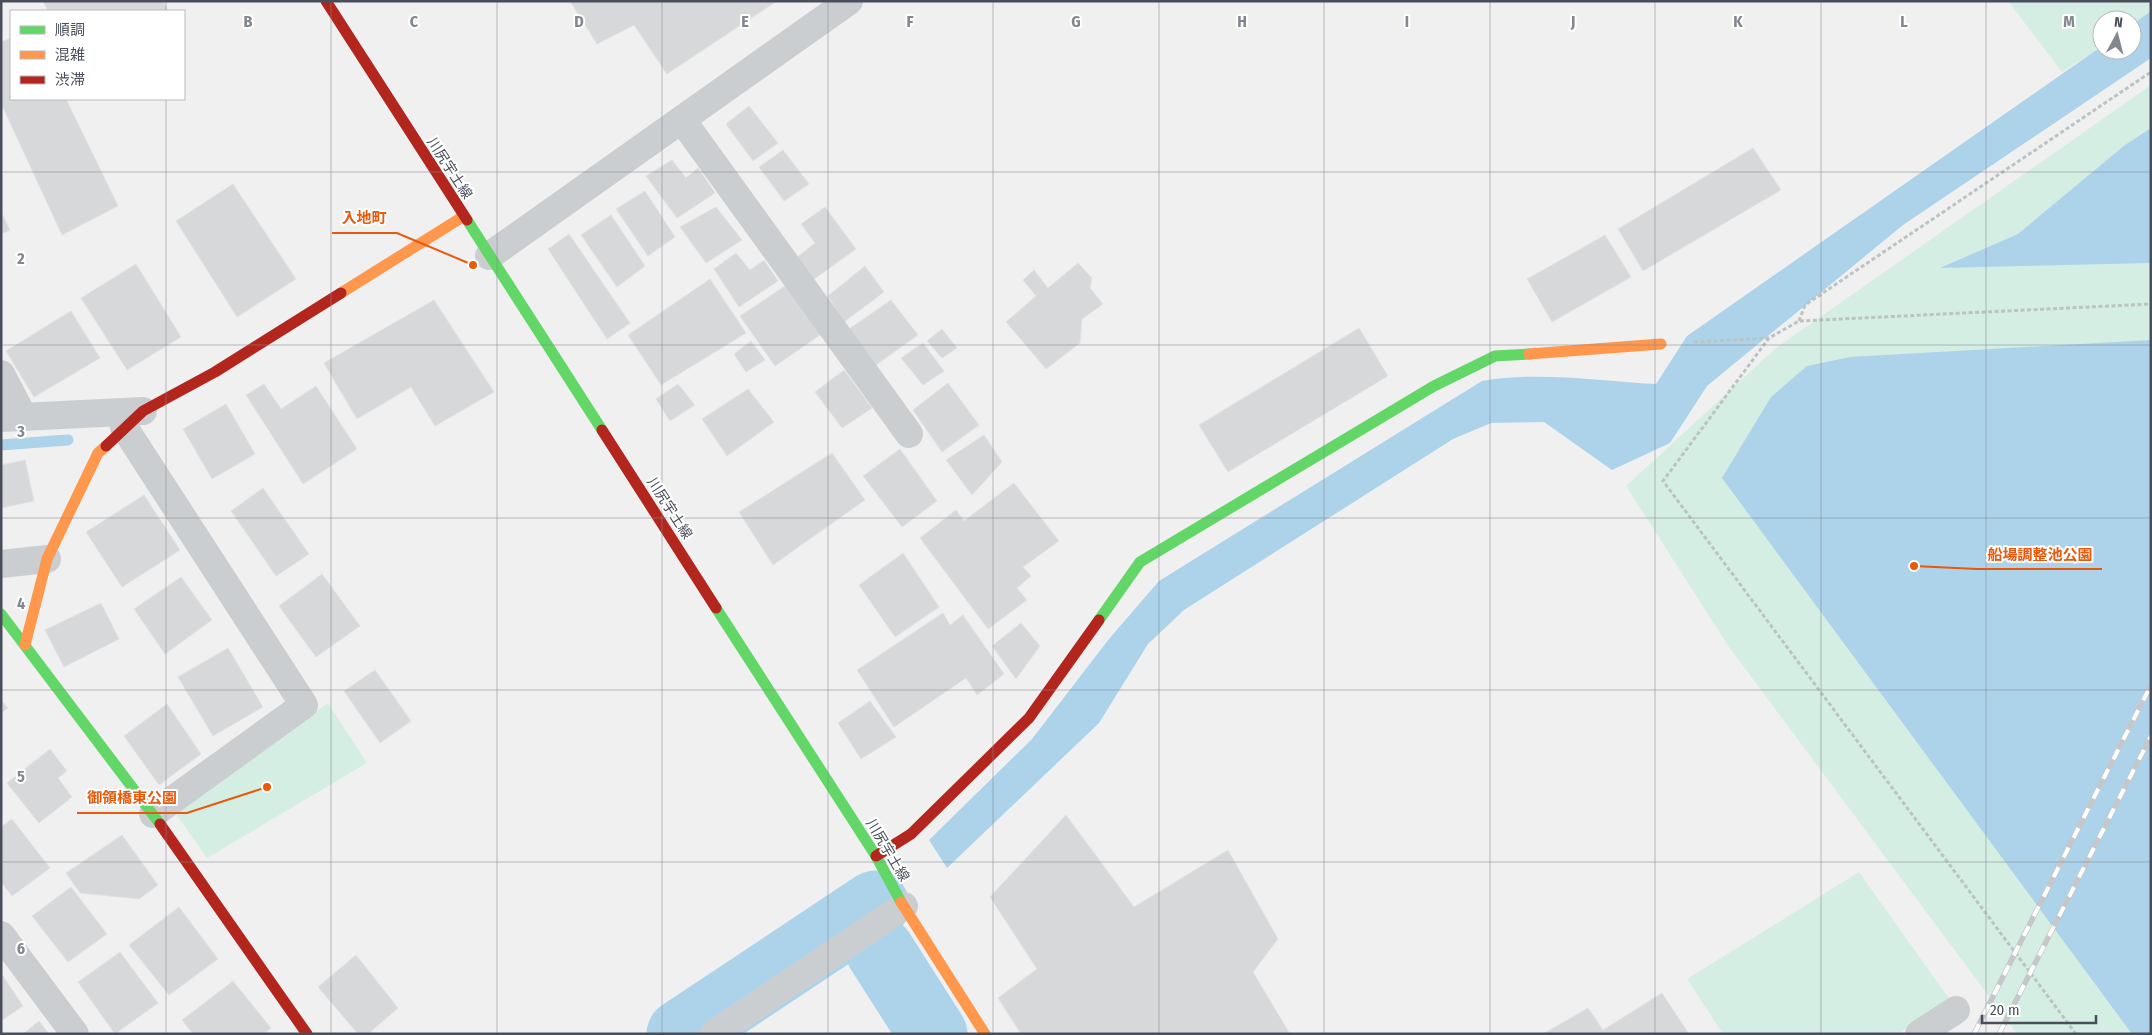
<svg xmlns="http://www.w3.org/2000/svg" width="2152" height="1035" font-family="'Fira Sans Condensed','Noto Sans JP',sans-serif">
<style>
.green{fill:#d5eee3}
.water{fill:#acd3ea}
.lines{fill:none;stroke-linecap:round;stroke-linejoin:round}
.stream{stroke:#acd3ea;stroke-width:11}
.river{stroke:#acd3ea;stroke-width:69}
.building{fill:#d7d8da;stroke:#e1e2e3}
.path{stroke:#bac4c2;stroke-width:3;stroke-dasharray:4 2.5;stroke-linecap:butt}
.street{stroke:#cbced1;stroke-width:28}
.fast{stroke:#63d668;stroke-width:11}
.slow{stroke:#ff974d;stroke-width:11}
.jam{stroke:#b3261e;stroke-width:11}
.rail-casing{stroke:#c6c7ca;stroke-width:5.5}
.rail{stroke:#fff;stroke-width:4;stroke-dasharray:11;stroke-linecap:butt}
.grid{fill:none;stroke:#83878f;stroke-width:1;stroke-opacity:0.55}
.labels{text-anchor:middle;stroke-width:4;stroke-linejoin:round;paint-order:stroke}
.street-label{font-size:14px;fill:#484f5b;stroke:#fff}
.grid-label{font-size:16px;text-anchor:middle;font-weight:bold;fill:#83878f;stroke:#fff;stroke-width:4;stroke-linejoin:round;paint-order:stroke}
.leader{fill:none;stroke:#e8590c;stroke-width:2}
.callout-dot{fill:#e8590c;stroke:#fff;stroke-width:2}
.callout-label{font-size:15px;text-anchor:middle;font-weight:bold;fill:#e8590c;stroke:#fff;stroke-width:4;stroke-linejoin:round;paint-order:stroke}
</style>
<rect width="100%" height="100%" fill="#f0f0f0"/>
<path class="green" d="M2008,1H2151V13L2132,26V20H2102V46L2062,72Z
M2151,85V1034H2017L1729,647L1626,486L1776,348Z
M328,703L367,763L207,858L174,811Z
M1859,872L1950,1000L1898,1034H1723L1687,979Z"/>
<path class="water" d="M2151,11V58L1903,225L1707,386L1670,443L1612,470L1544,422L1491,423L1453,439L1184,610L1148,644L1099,723L947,868L929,840L1032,739L1109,639L1159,581L1482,381C1539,371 1599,381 1656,384L1687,336L2102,46V50H2132V25Z
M2151,128V263L1940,268L2018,234L2125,145Z
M2151,340V1034H2132L1722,478L1771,397L1807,366L1850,357Z"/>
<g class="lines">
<path class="stream" d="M1,445L68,440"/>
<path class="river" d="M880,951L933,1034
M681,1034L875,905"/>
</g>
<path class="building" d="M43,1H163L168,11H48Z
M570,1H777L667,74L634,25L597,44Z
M11,38V99H66L118,206L62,235L1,103V42Z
M749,106L778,143L753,161L726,124Z
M1753,148L1781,190L1643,271L1618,229Z
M783,150L809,184L784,201L759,167Z
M672,160L686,178L698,168L715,193L677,218L646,176Z
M233,184L296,279L237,317L176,221Z
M645,191L675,237L648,256L616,209Z
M716,207L742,240L706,263L680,227Z
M825,207L856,249L813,280L796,258L815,243L801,224Z
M1,212L10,230L1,234Z
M611,215L645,266L617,287L581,235Z
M569,234L630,323L607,339L548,249Z
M1605,235L1631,277L1552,322L1527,279Z
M736,253L750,270L764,260L778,281L739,307L714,269Z
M1078,263L1092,278L1090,288L1103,304L1082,319L1080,343L1046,369L1006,322L1036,296L1023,280L1034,270L1048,288Z
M136,264L181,337L127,370L81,298Z
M865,266L884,292L844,322L828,296Z
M710,279L746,333L661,385L628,335Z
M788,284L823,333L775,366L740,316Z
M434,300L494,392L435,426L411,387L357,419L324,363Z
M891,300L918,335L876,365L849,329Z
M71,311L100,358L34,397L6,351Z
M1359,328L1388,376L1228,472L1199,425Z
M942,329L957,348L942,358L927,341Z
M751,341L765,360L746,372L734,354Z
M923,343L944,371L923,385L901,358Z
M844,370L872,408L842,428L815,392Z
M948,383L979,425L942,452L913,410Z
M264,384L281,409L316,386L357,449L303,484L246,395Z
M678,384L695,405L670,421L656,399Z
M748,389L774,422L727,456L702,419Z
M226,404L255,454L212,479L183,429Z
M984,435L1002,462L972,495L946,460Z
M900,449L937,501L902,527L863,476Z
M832,453L865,500L773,565L739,512Z
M25,460L34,501L1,508V465Z
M1014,483L1059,541L1023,567L1031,576L1017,588L1027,600L988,629L920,538L956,510L964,521Z
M263,488L309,554L276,576L231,511Z
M144,495L180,550L122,587L86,532Z
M903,553L939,607L895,637L859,585Z
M322,574L360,626L316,657L279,606Z
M181,577L212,620L165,654L134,609Z
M101,603L119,639L64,667L45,630Z
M943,613L950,625L963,615L1004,674L977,695L966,678L894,727L857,670Z
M1021,623L1040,646L1016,679L992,646Z
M228,648L263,707L213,736L178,677Z
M375,670L411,721L380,743L344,691Z
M1,700L8,708L1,713Z
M870,701L896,737L861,759L838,723Z
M167,704L201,754L159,785L124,736Z
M50,749L67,771L58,778L72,797L39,823L7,783Z
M1066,815L1134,907L1228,850L1278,939L1253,972L1290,1034H1021L998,998L1037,969L990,897Z
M12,819L50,868L12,896L1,882V827Z
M122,835L158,885L139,899L80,893L66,873Z
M71,887L107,934L68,962L32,916Z
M179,907L218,959L169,995L129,945Z
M120,952L158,1003L115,1034L78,982Z
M356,955L398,1008L368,1034H358L318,987Z
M1,973L23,1006L1,1021Z
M233,981L271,1028L264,1034H193L182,1020Z
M1662,993L1689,1034H1543L1588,1008L1603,1030Z
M39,1021L49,1034H23Z"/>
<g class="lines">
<path class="path" d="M1799,321L1805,305L2151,72
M1694,342L1769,338
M2076,1034L1663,481L1769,338L1799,321L2151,304"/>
<path class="street" d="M682,120L909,434
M489,256L849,1
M1,374L23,416
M1,418L143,411
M124,427L304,705L153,814
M1,564L47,559
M1,935L75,1034
M714,1034L904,906
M1919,1034L1956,1010"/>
<path class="fast" d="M467,220L602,430
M716,608L876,856L901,902
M1,614L160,824
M1099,620L1140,562L1434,386L1495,356L1529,354"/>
<path class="slow" d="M341,293L464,216
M1529,354L1661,344
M25,645L47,559L98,453L106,446
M901,902L985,1034"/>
<path class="jam" d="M326,1L467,220
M602,430L716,608
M106,446L143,411L215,372L341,293
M160,824L307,1034
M876,856L911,834L1029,718L1099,620"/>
<defs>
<path id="rail" d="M1974,1034L2151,685
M1999,1034L2151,736"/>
</defs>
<use href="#rail" class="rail-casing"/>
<use href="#rail" class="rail"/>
</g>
<path class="grid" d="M166,1V11M331,1V1034M497,1V1034M662,1V1034M828,1V1034M993,1V1034M1159,1V1034M1324,1V1034M1490,1V1034M1655,1V1034M1821,1V1034M1986,1V1034M166,99V1034M1,172H2151M1,345H2151M1,518H2151M1,690H2151M1,862H2151"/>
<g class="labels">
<g class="street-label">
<text transform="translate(450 168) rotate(57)" y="5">川尻宇土線</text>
<text transform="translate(670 508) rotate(57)" y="5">川尻宇土線</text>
<text transform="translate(888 850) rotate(59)" y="5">川尻宇土線</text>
</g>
</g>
<g class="grid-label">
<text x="248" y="27">B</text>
<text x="414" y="27">C</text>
<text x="579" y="27">D</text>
<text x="745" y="27">E</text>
<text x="910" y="27">F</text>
<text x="1076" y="27">G</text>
<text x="1242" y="27">H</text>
<text x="1407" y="27">I</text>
<text x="1573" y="27">J</text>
<text x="1738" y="27">K</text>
<text x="1904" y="27">L</text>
<text x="2069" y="27">M</text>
<text x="21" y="264">2</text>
<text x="21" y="437">3</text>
<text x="21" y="609">4</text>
<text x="21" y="782">5</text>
<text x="21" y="954">6</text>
</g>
<path class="leader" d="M473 265L397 233H332M1914 566L1977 569H2102M267 787L187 813H77"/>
<g class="callout-dot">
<circle cx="473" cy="265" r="5"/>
<circle cx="1914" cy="566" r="5"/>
<circle cx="267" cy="787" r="5"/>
</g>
<g class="callout-label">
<text x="364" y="223">入地町</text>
<text x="2040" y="560">船場調整池公園</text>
<text x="132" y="803">御領橋東公園</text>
</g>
<rect width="2152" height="1035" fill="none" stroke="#484f5b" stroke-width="5"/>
<rect x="10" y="10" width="175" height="90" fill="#ffffff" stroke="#b6b9bd"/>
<rect x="20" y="26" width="25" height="8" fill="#63d668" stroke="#b6b9bd"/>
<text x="55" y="35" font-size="15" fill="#484f5b">順調</text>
<rect x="20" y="51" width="25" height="8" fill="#ff974d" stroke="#b6b9bd"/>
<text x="55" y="60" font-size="15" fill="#484f5b">混雑</text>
<rect x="20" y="76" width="25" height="8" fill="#b3261e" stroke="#b6b9bd"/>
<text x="55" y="85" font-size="15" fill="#484f5b">渋滞</text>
<g transform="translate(2117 35) rotate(7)"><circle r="24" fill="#ffffff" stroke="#b6b9bd"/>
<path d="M0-4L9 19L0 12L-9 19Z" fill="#83878f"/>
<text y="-8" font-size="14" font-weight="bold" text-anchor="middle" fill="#484f5b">N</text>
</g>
<path d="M1982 1015v8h114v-8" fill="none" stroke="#484f5b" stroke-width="2.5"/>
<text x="1990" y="1015" font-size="15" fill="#484f5b" stroke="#ffffff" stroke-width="4" paint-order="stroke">20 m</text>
</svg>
